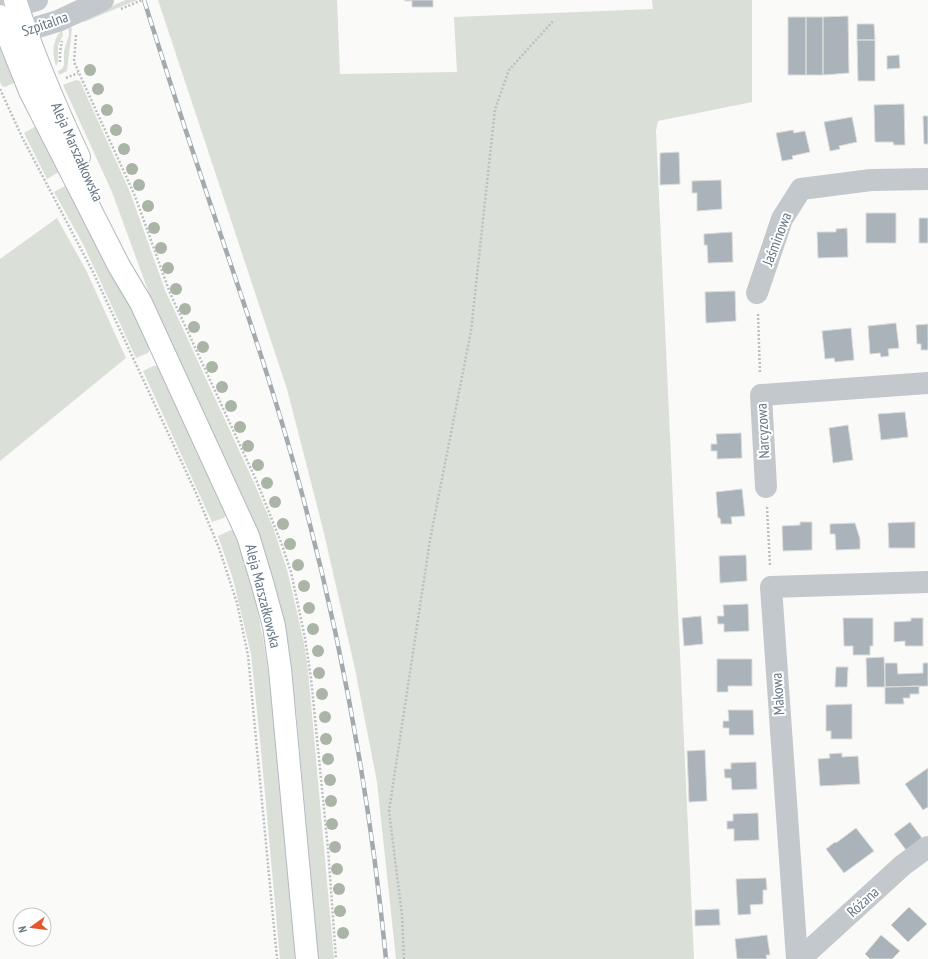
<svg xmlns="http://www.w3.org/2000/svg" width="928" height="959" font-family="'PT Sans Narrow',sans-serif">
<style>
.green{fill:#dadfd7}
.building{fill:#aab3b9;stroke:#dcdcda}
.lines{fill:none;stroke-linecap:round;stroke-linejoin:round}
.secondary-casing{stroke:#b3babf;stroke-width:24}
.path{stroke:#bbbfc2;stroke-width:2.5;stroke-dasharray:2 2;stroke-linecap:butt}
.street{stroke:#c3c8cc;stroke-width:22}
.secondary{stroke:#fff;stroke-width:22}
.rail-casing{stroke:#a2aab0;stroke-width:4.5}
.rail{stroke:#fff;stroke-width:3;stroke-dasharray:9;stroke-linecap:butt}
.tree{fill:#aab4a7}
.labels{text-anchor:middle;stroke-width:4;stroke-linejoin:round;paint-order:stroke}
.street-label{font-size:15px;fill:#657683;stroke:#fff}
</style>
<rect width="100%" height="100%" fill="#fafaf8"/>
<path class="green" d="M126,0H137L84,22L80,19Z
M158,0H337L340,74L457,72L454,17L653,9L652,0H752V102L658,121L656,131L694,959H396L377,782L355,669L323,529L287,389Z
M70,26L72,29L67,71L59,75L58,71L62,69L64,65V51L69,35L68,27Z
M62,30L63,35L58,46V62L56,66C52,53 52,40 62,30Z
M0,41L18,81L5,87L2,86L0,82Z
M76,80L80,81L130,192L165,290L255,485L273,527L288,573L304,643L308,670L334,959H318L296,711L285,632L276,591L262,546L246,504L150,296L112,192L63,85Z
M36,126L59,172L47,179L24,133Z
M65,186L70,187L105,252L150,349L148,353L136,358L83,244L54,192Z
M57,218L86,270L126,358L0,461V259Z
M153,366H158L226,514L224,518L212,522L143,371Z
M231,530H233C264,609 272,691 279,774C285,836 291,897 296,959H280L261,750L251,654L233,579L218,536Z"/>
<path class="building" d="M405,0H433V7H412V1H405Z
M848,16L849,73L823,75V17Z
M788,17H806V75H788Z
M806,17H823V75H806Z
M857,24H874L875,40H857Z
M857,40H875V81H858Z
M899,55L900,68L887,69V56Z
M904,104L905,145H894L893,142H875L874,105Z
M923,116H928V144H924Z
M852,117L857,142L839,146L840,149L830,151L824,122Z
M793,130L794,133L805,131L810,152L792,156L793,159L782,161L776,133Z
M679,152L680,184L660,185V153Z
M721,180L722,209L697,211V193H692V181Z
M866,213H896V243H866Z
M919,218H928V243H919Z
M847,228L848,257L818,258L817,232H836V229Z
M732,232L733,262L708,263L707,245H704V234Z
M735,291L736,321L706,323L705,292Z
M896,323L899,348L888,349L889,356L881,357L880,353L870,354L868,326Z
M928,324V350H921V344H917L916,325Z
M851,328L854,360L835,362L834,358L825,359L822,331Z
M905,412L908,437L881,440L878,414Z
M848,425L853,460L833,463L829,428Z
M741,433L742,458L717,459V451H711V444H717L716,434Z
M742,489L745,516L731,517L732,524H721L720,518H718L716,492Z
M800,522H812V550L783,551L782,526L800,525Z
M915,522V548H889L888,523Z
M855,523L860,539V549L836,550L835,534H830V524Z
M746,555L747,581L720,583L719,556Z
M748,604L749,631L724,632V624H718L717,616H724L723,605Z
M701,616L703,644L684,646L682,618Z
M843,618H873V646H870V655H853V646H844Z
M911,618H923V646H905V641L894,642V622L911,621Z
M884,657L885,687H867L866,658Z
M717,659H752V686H728V692H717Z
M885,663H897L898,674L923,673V663H928V686L885,687Z
M836,667H848L847,687H835Z
M919,686V694H910V698H903L904,704H885V687Z
M852,704V739H831V731H826V705Z
M728,710H753L754,735H729V728H723V721H729Z
M705,750L707,801L689,802L687,751Z
M842,753V757L858,756L860,784L820,786L818,759L830,758L829,754Z
M756,762L757,789L732,790L731,778H725L724,769H731V763Z
M928,768V807L923,810L905,784Z
M758,813L759,840L734,841V829H727V821H733V814Z
M910,822L922,838L906,850L894,834Z
M856,828L874,851L844,873L826,849L835,842L836,843Z
M766,878L767,890H763V904L750,905L751,914L738,915L736,879Z
M909,907L927,924L908,942L891,925Z
M719,909L720,925L695,926V910Z
M767,935L770,955H766L767,959H737L735,939Z
M881,935L900,951L892,959H870L865,954Z"/>
<g class="lines">
<defs>
<path id="secondary" d="M15,0C33,54 55,106 79,157
M0,16L30,91L119,266L141,303L248,536L262,582L274,626L280,669L307,959"/>
</defs>
<use href="#secondary" class="secondary-casing"/>
<path class="path" d="M121,9L142,0
M76,35L74,62L135,196L170,293L257,482L282,545L291,572L305,638L311,678L328,849L336,959
M60,62V52L62,41
M66,78L78,73
M0,89L22,137L93,272L196,493L219,548L237,603L248,655L277,959
M758,314L760,374
M767,507L770,566
M404,959L402,915L389,811L430,540L471,331L495,109L509,70L554,20"/>
<path class="street" d="M0,11L37,0
M8,36L58,21L103,0
M757,293L782,219L801,189L871,180L928,179
M766,487L761,395L928,383
M797,959L771,587L928,582
M800,959L903,865L928,847"/>
<use href="#secondary" class="secondary"/>
<defs>
<path id="rail" d="M144,0C161,54 178,108 196,161C231,267 269,372 298,479C341,636 370,797 386,959"/>
</defs>
<use href="#rail" class="rail-casing"/>
<use href="#rail" class="rail"/>
</g>
<g class="tree">
<circle cx="90" cy="70" r="6"/>
<circle cx="98" cy="89" r="6"/>
<circle cx="107" cy="110" r="6"/>
<circle cx="116" cy="130" r="6"/>
<circle cx="124" cy="149" r="6"/>
<circle cx="132" cy="169" r="6"/>
<circle cx="139" cy="185" r="6"/>
<circle cx="148" cy="206" r="6"/>
<circle cx="154" cy="228" r="6"/>
<circle cx="161" cy="248" r="6"/>
<circle cx="168" cy="268" r="6"/>
<circle cx="176" cy="289" r="6"/>
<circle cx="185" cy="309" r="6"/>
<circle cx="194" cy="327" r="6"/>
<circle cx="203" cy="347" r="6"/>
<circle cx="212" cy="367" r="6"/>
<circle cx="222" cy="387" r="6"/>
<circle cx="231" cy="406" r="6"/>
<circle cx="240" cy="427" r="6"/>
<circle cx="248" cy="446" r="6"/>
<circle cx="258" cy="465" r="6"/>
<circle cx="267" cy="483" r="6"/>
<circle cx="275" cy="502" r="6"/>
<circle cx="283" cy="524" r="6"/>
<circle cx="290" cy="544" r="6"/>
<circle cx="298" cy="565" r="6"/>
<circle cx="304" cy="586" r="6"/>
<circle cx="309" cy="608" r="6"/>
<circle cx="313" cy="629" r="6"/>
<circle cx="318" cy="651" r="6"/>
<circle cx="319" cy="673" r="6"/>
<circle cx="322" cy="694" r="6"/>
<circle cx="325" cy="717" r="6"/>
<circle cx="326" cy="739" r="6"/>
<circle cx="328" cy="759" r="6"/>
<circle cx="330" cy="780" r="6"/>
<circle cx="331" cy="801" r="6"/>
<circle cx="332" cy="824" r="6"/>
<circle cx="335" cy="847" r="6"/>
<circle cx="337" cy="869" r="6"/>
<circle cx="339" cy="889" r="6"/>
<circle cx="340" cy="911" r="6"/>
<circle cx="343" cy="933" r="6"/>
</g>
<g class="labels">
<g class="street-label">
<text transform="translate(45 24) rotate(-19)" y="5">Szpitalna</text>
<text transform="translate(77 152) rotate(66)" y="5">Aleja Marszałkowska</text>
<text transform="translate(777 239) rotate(-69)" y="5">Jaśminowa</text>
<text transform="translate(763 431) rotate(-93)" y="5">Narcyzowa</text>
<text transform="translate(263 596) rotate(76)" y="5">Aleja Marszałkowska</text>
<text transform="translate(778 694) rotate(-94)" y="5">Makowa</text>
<text transform="translate(863 902) rotate(-42)" y="5">Różana</text>
</g>
</g>
<g transform="translate(32 927) rotate(256)"><circle r="19" fill="#ffffff" stroke="#c1c8cd"/>
<path d="M0-3L7 15L0 10L-7 15Z" fill="#e4572e"/>
<text y="-6" font-size="11" font-weight="bold" text-anchor="middle" fill="#657683">N</text>
</g>
</svg>
